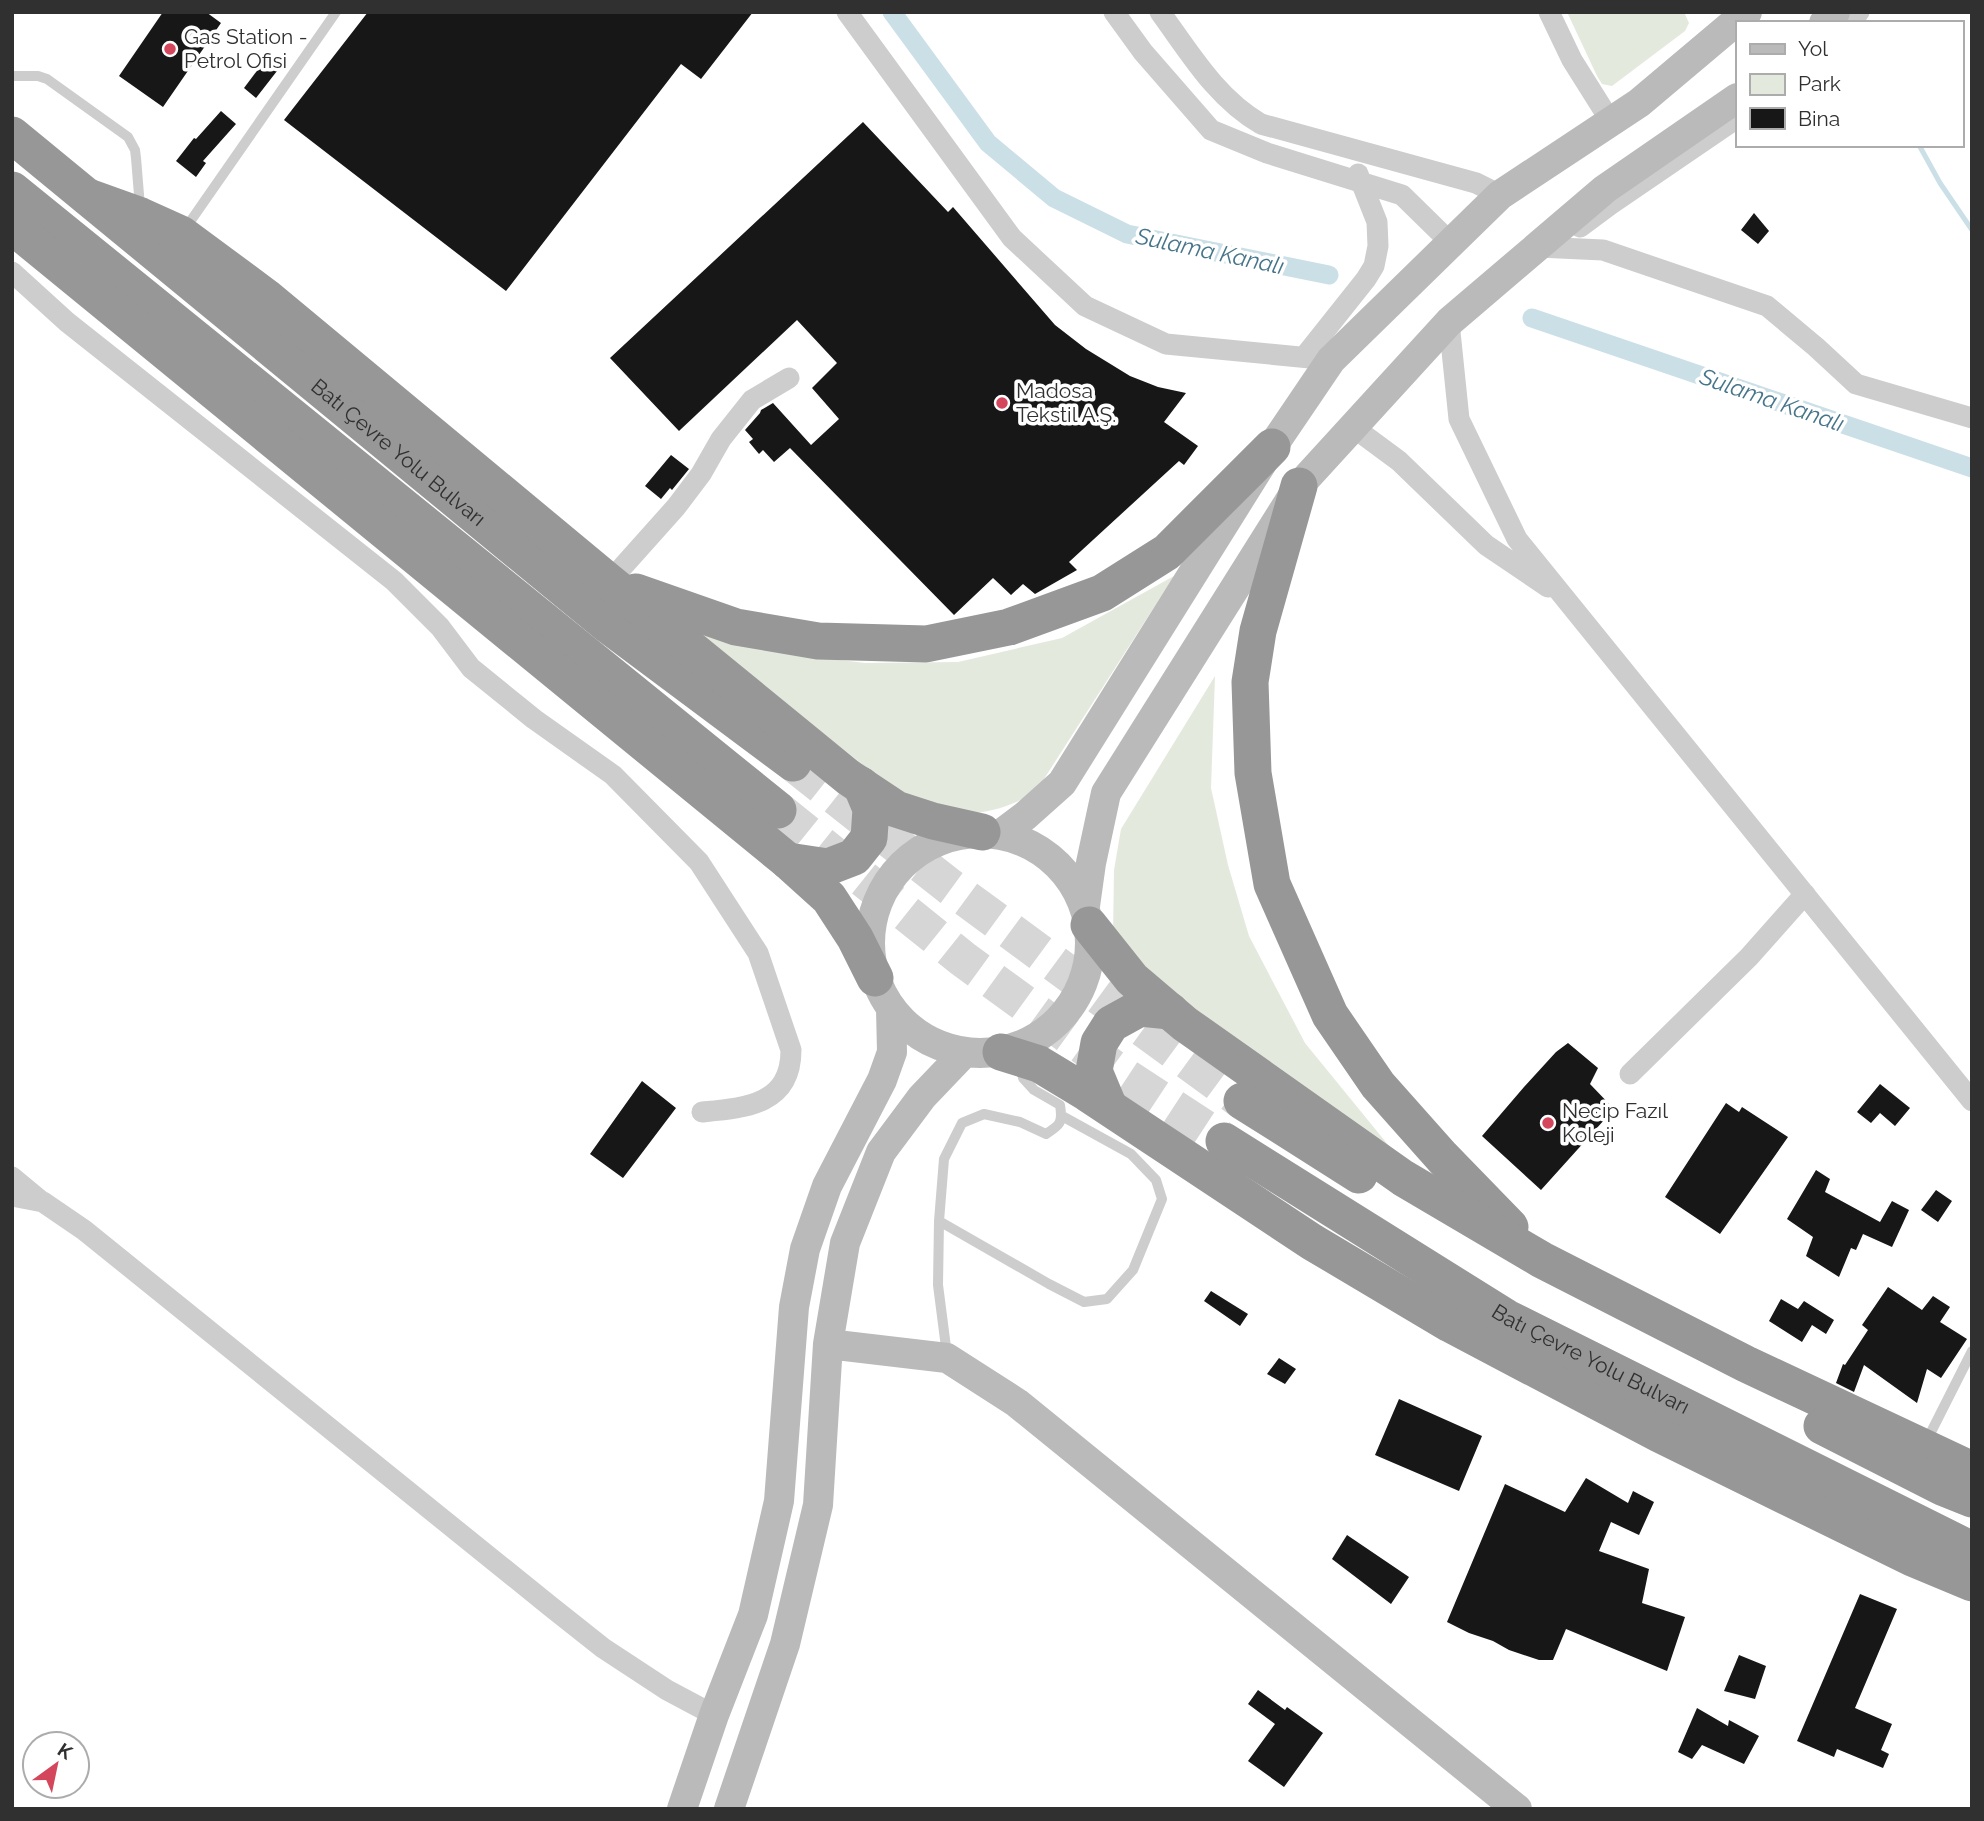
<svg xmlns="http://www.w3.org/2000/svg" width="1984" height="1821" font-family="Raleway,sans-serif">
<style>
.green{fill:#e4e9dd}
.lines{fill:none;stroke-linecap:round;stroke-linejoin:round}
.stream{stroke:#cbdfe7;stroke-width:5}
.canal{stroke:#cbdfe7;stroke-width:19}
.building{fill:#171717}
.highway-tunnel{stroke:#d6d6d6;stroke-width:37;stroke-dasharray:37 18;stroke-linecap:butt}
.lane{stroke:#cdcdcd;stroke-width:10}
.street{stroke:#cdcdcd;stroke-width:21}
.secondary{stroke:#bababa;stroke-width:30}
.highway{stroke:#979797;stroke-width:37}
.poi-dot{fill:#d4465b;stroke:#fff;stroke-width:2.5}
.labels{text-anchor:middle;stroke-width:7;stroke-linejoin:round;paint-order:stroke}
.poi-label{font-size:21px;fill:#303030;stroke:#fff;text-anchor:start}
.street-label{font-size:21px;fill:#303030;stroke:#fff}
.water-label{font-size:23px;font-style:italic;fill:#46758a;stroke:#fff}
</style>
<rect width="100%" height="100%" fill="#fff"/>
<path class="green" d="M1567,12H1684L1689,23L1685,31L1612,86L1602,84L1597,76Z
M1174,576L1035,793C1004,809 975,819 940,809C926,805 912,798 899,793L686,626L791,654L865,663L958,662L1062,638Z
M1215,676L1211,788L1228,865L1249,936L1305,1043L1398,1157L1129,964L1113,938L1114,870L1121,829Z"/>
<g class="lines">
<path class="stream" d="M1919,145L1940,183L1972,230"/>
<path class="canal" d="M892,12L988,143L1054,198L1127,234L1329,275
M1532,318L1972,468"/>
</g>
<path class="building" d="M163,12H206L221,23L163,107L119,76Z
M368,12H753L701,79L681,64L506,291L284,120Z
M271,52L284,62L256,98L244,88Z
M221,111L236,124L203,161L206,163L196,177L176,161L194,138L196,139Z
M863,122L948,212L953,207L1055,325L1086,349L1130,376L1158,387L1186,393L1164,422L1198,446L1184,465L1179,461L1069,562L1077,570L1035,594L1023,584L1011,595L993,578L954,615L790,448L774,462L763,450L759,454L749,442L753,439L745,430L760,413L761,410L773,403L811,445L839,419L812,388L837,363L797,320L679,431L610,358Z
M1754,213L1769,231L1758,244L1741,230Z
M671,455L689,469L672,490L670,488L661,499L645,486Z
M1568,1043L1598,1068L1590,1084L1614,1109L1541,1190L1482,1136L1524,1087L1556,1052Z
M642,1081L676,1108L623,1178L590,1154Z
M1880,1084L1910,1108L1895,1126L1880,1113L1871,1123L1857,1112Z
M1726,1103L1739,1112L1742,1107L1788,1137L1720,1234L1665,1197Z
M1816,1170L1830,1179L1825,1192L1880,1222L1892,1201L1909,1210L1892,1247L1863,1234L1856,1250L1851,1248L1839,1277L1806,1256L1813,1237L1787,1219Z
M1936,1190L1952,1201L1938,1222L1921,1210Z
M1888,1287L1922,1310L1933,1296L1950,1307L1940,1322L1967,1339L1941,1378L1927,1369L1917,1403L1864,1365L1854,1392L1836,1383L1843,1364L1845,1365L1868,1330L1862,1325Z
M1211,1291L1248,1314L1240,1326L1204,1301Z
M1781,1299L1798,1309L1804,1301L1834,1320L1826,1334L1812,1325L1802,1342L1769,1321Z
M1279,1358L1296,1369L1285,1384L1267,1374Z
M1399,1399L1482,1436L1459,1491L1375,1455Z
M1586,1478L1628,1503L1633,1491L1654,1502L1639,1535L1611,1522L1599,1551L1649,1569L1642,1603L1685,1617L1667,1671L1566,1629L1553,1660H1539L1509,1650L1493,1641L1469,1633L1447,1622L1505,1484L1565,1512Z
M1347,1535L1409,1577L1391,1604L1332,1559Z
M1860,1594L1897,1609L1855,1708L1892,1724L1881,1750L1889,1754L1883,1768L1837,1749L1834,1757L1797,1741Z
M1739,1655L1766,1666L1755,1699L1724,1691Z
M1258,1690L1285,1710L1287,1707L1323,1733L1284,1787L1248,1761L1275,1724L1248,1704Z
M1697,1708L1728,1726L1729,1720L1759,1736L1744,1764L1702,1745L1692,1759L1678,1752Z"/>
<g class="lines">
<path class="highway-tunnel" d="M793,763L949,886L1242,1101
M778,810L963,959L1120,1073L1224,1141"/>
<path class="lane" d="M12,76H38L47,79L128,137L135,150L136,158L140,207
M185,229L336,12
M939,1221L1049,1284L1084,1302L1107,1299L1133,1270L1162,1199L1156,1180L1131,1154L1062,1116
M947,1355L938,1285L939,1221L944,1159L962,1123L984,1114L1020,1122L1046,1134C1060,1125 1063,1123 1060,1105L1034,1090L1023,1078L1021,1066
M1926,1442L1972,1351"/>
<path class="street" d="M847,12L1012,238L1085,306L1166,344L1331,360
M1114,12L1143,52L1211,130L1267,153L1402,195L1451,243
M1160,12C1190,53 1216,98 1261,124L1476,183L1500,195
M1549,12L1572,60L1611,122
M1848,23L1859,12
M1580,227L1611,204L1737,118
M1538,247L1603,250L1767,306L1816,347L1856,384L1972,418
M12,272L67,322L394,581L440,627L471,668L534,719L613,775L699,862L758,953L791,1050C791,1105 745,1108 702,1112
M1449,322L1459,419L1517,539L1972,1101
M1304,357L1366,279L1374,266L1378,246L1377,222L1358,174
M1353,427L1399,461L1486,545L1548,587
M609,582L676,507L701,474L721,439L752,400L789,378
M1630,1074L1749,957L1805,894
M12,1177L41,1201
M12,1196L43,1202L84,1230L550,1606L603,1648L667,1690L714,1715"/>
<path class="secondary" d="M1824,23L1835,12
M870 943a110 110 0 1 1 220 0a110 110 0 1 1-220 0Z
M1001,834L1025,816L1062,783L1272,447L1331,360L1500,195L1639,103L1747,12
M1085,906L1091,863L1106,793L1299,486L1449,322L1605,189L1737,98
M828,1344L947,1358L1017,1403L1517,1809
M682,1809L714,1715L753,1615L779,1501L794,1307L805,1249L827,1186L882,1080L892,1052L891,1009
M729,1809L785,1644L818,1505L828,1344L845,1243L881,1152L922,1097L965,1052"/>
<g class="highway">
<path id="s1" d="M12,135L608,625L793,763"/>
<path d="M12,190L778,810"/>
<path d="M88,197L141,216L181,234L266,297L609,582L848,777L896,809L933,821L982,832"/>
<path d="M12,226L788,861L829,898L855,938L875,978"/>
<path d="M1299,486L1258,631L1250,682L1253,773L1272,884L1330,1015L1378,1085L1442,1157L1510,1227"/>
<path d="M636,592L736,627L818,641L926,644L1009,627L1102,593L1167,552L1272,447"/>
<path d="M788,861L828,867L854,857L869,838L871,809L861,785"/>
<path d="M1089,925L1132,979L1185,1024L1403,1178L1542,1260L1746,1364L1972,1470"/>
<path d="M1001,1052L1039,1064L1087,1093L1312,1242L1450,1324L1659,1434L1912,1558L1972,1583"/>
<path d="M1242,1101L1359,1175"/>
<path d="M1109,1107L1094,1071L1099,1043L1111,1024L1140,1008L1170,1011"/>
<path id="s2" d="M1224,1141L1507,1318L1972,1550"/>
<path d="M1822,1426L1942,1487L1972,1499"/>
</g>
</g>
<g class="poi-dot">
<circle cx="170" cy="49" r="7"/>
<circle cx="1002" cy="403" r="7"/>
<circle cx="1548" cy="1123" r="7"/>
</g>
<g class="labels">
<g class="poi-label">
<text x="184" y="44">Gas Station -<tspan x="184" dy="24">Petrol Ofisi</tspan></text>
<text x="1016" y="398">Madosa<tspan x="1016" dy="24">Tekstil A.Ş.</tspan></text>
<text x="1562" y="1118">Necip Fazıl<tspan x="1562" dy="24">Koleji</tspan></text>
</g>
<g class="street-label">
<text dy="7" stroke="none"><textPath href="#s1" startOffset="500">Batı Çevre Yolu Bulvarı</textPath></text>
<text dy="7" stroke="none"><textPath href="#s2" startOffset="427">Batı Çevre Yolu Bulvarı</textPath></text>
</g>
<g class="water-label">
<text transform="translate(1210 251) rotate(12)" y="8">Sulama Kanalı</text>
<text transform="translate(1772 400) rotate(19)" y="8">Sulama Kanalı</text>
</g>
</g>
<rect width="1984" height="1821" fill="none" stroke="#303030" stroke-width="28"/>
<rect x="1736" y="21" width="228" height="126" fill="#ffffff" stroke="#acacac" stroke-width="2"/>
<rect x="1750" y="44" width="35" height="10" fill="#bababa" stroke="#acacac" stroke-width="2"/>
<text x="1798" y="56" font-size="21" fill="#303030">Yol</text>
<rect x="1750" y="74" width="35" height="21" fill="#e4e9dd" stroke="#acacac" stroke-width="2"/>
<text x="1798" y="91" font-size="21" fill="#303030">Park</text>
<rect x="1750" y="108" width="35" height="21" fill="#171717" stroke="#acacac" stroke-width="2"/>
<text x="1798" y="126" font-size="21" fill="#303030">Bina</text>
<g transform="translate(56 1765) rotate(33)"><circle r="33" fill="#ffffff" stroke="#acacac" stroke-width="2"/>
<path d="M0-5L12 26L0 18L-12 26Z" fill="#d4465b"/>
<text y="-10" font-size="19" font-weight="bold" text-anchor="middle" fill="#303030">K</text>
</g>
</svg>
